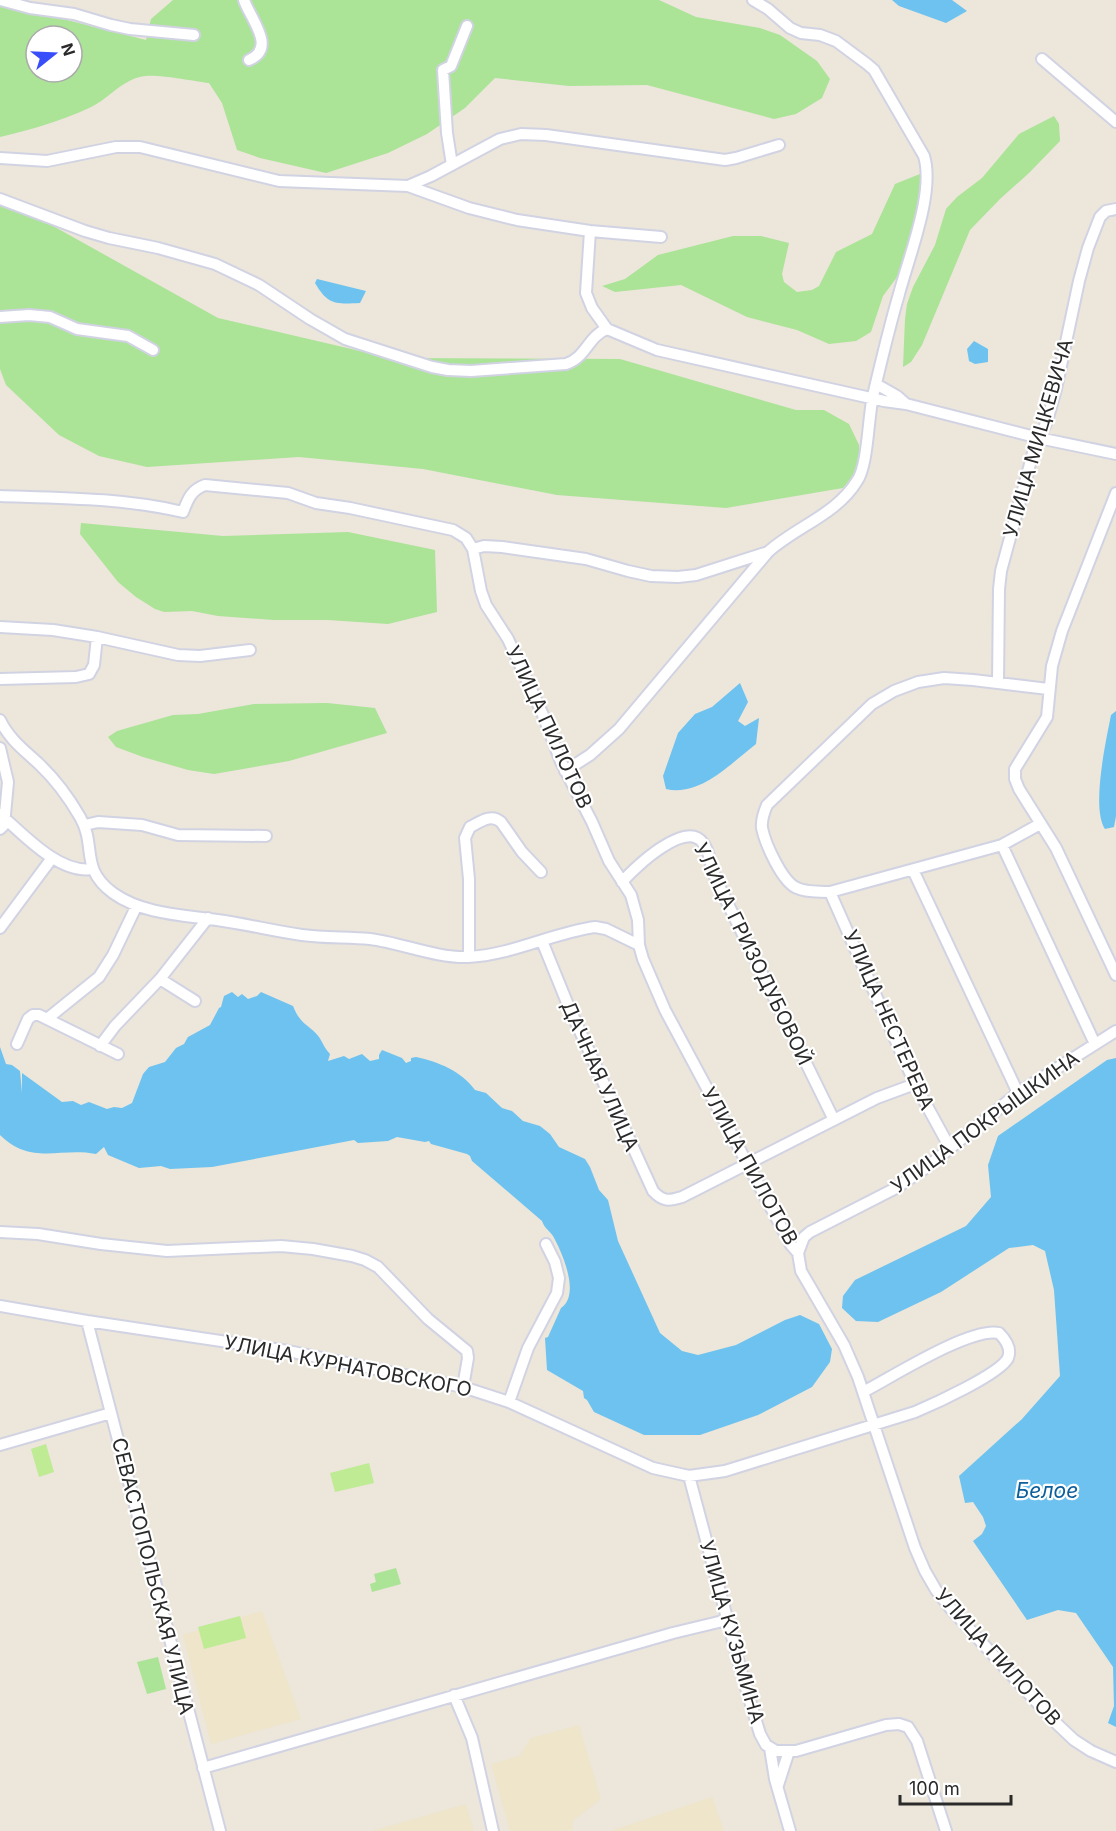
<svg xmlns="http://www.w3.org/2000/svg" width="1116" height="1831" font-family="Inter,sans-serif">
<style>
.education{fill:#eee5ca}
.green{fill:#abe397;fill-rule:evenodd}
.pitch{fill:#beeb93}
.water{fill:#6dc2ef}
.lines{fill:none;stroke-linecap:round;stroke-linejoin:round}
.minor-casing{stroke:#d1d3e3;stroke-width:14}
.minor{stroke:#fff;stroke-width:10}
.labels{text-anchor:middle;stroke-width:4.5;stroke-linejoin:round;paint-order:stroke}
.street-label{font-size:20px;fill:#2a2a2a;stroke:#fff}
.water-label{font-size:21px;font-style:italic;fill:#0c5f9b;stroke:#fff}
</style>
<rect width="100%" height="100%" fill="#ece6db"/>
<path class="education" d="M262,1611L301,1719L211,1744L183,1635Z
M579,1725L601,1799L573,1821L572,1831H510L491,1764L519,1756L531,1738Z
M712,1797L724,1831H610Z
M466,1804L474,1831H372Z"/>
<path class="green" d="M173,0H659L696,17L760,28L780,35L817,61L830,79L822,98L796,114L774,119L647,85L569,86L495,78L465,108L427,134L388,153L326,173L260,158L237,150L222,103L209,83C194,81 158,74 145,76C122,79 109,99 89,108C61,121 30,130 0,137V3L146,40L151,19ZM36,36H72V72H36Z
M1054,116L1059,124L1060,141L1029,173L1000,199L970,230L922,345L911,362L903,367L905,319L907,304L913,287L935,245L946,209L957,197L982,178L1019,134Z
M920,174L927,180L909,261L883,296L871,332L856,341L829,344L797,330L747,317L681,285L615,292L602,286L625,279L658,255L733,236H761L789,243L782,274L784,282L797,292L812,290L819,286L836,252L872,234L895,184Z
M0,199L28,212L218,318L390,358L620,359L796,410H824L849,424L859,445V469L843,488L726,508L557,495L423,469L299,457L147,467L99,456L59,435L6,385L0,369Z
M81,523L223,536L348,532L435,550L437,612L388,624L328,620H274L218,616L192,611L164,612L155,609L136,597L118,582L80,534Z
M327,703L375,708L387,733L289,761L214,774L188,770L143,757L116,747L108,737L117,731L173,715L198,714L254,704Z
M396,1568L401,1584L372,1592L370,1584L376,1582L374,1574Z
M158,1657L166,1689L147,1694L137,1662Z"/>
<path class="pitch" d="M46,1444L54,1472L39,1477L31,1449Z
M369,1463L374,1483L335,1492L330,1473Z
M240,1616L246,1638L204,1649L198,1627Z"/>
<path class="water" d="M892,0H952L967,11L946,23L899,6Z
M317,279L366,291L360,303C335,304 328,305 315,283Z
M974,341L988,349V362L975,364L969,361L967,349Z
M740,683L748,702L738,721L745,726L759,718L756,744C730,764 700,797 666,789L663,776L678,733L695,714L712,707Z
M1116,711V816L1114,827L1105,829C1091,808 1106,741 1111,715Z
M232,992L238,997L242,994L248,999L257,996L261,992L293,1006C301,1026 309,1024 319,1037C323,1043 325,1049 330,1054L328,1061L344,1056L349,1059L362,1054L370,1061L379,1059V1055L382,1050L402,1058L406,1063L411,1061V1058L416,1057C439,1062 461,1071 475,1090L486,1093L502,1108L512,1111L523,1121L540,1126L550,1134L559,1147L585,1159L590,1167L599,1190L608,1200L618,1241L660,1333L682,1351L698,1355L736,1345L785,1320L800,1315L819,1324L832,1349L830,1362L812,1387L758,1415L700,1435H644L594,1412L587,1400L584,1398L583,1391L547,1370L545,1338L548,1337L561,1308C581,1295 562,1252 553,1236C549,1230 545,1229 542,1221L472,1161L470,1156L467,1154L431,1144L429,1141L425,1142L397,1137L388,1141L358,1143L354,1140L212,1167L170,1169L161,1166L139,1168L108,1155L104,1147L96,1154C59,1147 32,1166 0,1135V1047L6,1064L12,1065L20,1071L22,1093V1073L62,1102L73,1101L81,1105L89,1102L107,1109L114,1107L122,1108L132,1103L143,1074L149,1067L165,1062L176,1048L184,1044L188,1037L210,1025L219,1008L221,1007L224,996Z
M1116,1058V1727L1108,1723L1114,1706L1113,1667L1076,1613L1058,1610L1027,1620L973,1541L982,1534L986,1526L983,1517L973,1502L965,1503L959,1476L1022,1419L1060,1376L1054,1290L1045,1251L1033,1245L1009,1248L941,1292L878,1322L856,1321L842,1308L843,1296L855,1280L966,1226L991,1197L988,1165L998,1136L1107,1060Z"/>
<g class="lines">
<defs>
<path id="minor" d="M1,0L30,8L74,14L111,25L130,29L194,35
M244,0C251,20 277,48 249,60
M1042,59L1116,122
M0,158L47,161L116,147H140L279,181L408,186L469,208L517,220L590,231L661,237
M452,165L447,133L443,70L451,66L467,26
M408,186L431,176L500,139L521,134L546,135L725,160L736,158L779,145
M0,199L85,231L109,238L158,248L215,264L259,285L310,319L345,339L432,367L448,370L471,371L566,364C586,358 588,336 607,329
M590,231L586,293L592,308L607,329L657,350L884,401L906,404L1039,438L1116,454
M0,317L29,315L50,317L77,329L128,336L153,350
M876,384L897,396L906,404
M1116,493L1062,631L1052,666L1047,717L1015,769V779L1019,789L1056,848L1116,975
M0,496C61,498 124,498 183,512C188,499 191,490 205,485L288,493L316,503L350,508L453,530L466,538L473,549L484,546L502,547L586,559L628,571L651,576L678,577L696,575L768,552
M473,549L481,591L486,605L508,639L543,715L561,762L592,822L609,861L631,895L638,920L639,945L643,959L665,1010L791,1245L798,1253L801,1271L844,1345L858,1377L915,1548L925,1571L936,1590L951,1609L1055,1722L1074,1740L1091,1751L1116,1762
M0,627L53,630L97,637L178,655L200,656L250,650
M0,679L76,677L89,674L94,665L97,637
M998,682L999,589L1001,571L1033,453L1047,421L1056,389L1079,281L1088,248L1100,217L1106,211L1116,209
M0,720C9,739 24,750 39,764C55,779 69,798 80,817C97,846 79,868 113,893C142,914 183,915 217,920C246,924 274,931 302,935C324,938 347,937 370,939C402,943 435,958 468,957C512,955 552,933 595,927L606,929L639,945
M0,748L8,782L4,825L0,829
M565,771L590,755L619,729L768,552C797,526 836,515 857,481C868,466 868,417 873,396C881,362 889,328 899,294C909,256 935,192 924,156L874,70L867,64L836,41L820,35L801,33L790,28L768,9L753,0
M0,814C23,834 59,874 92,869
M1040,824L1002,845L830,892C819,891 807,893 797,888C782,882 765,843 762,828C761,820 764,812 767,805L872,704L894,691L918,682L944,678L973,680L1048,689
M85,825L98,822L142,825L178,835L266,836
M1002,845L1095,1044
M913,870L1018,1093
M622,882C635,867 686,819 703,843C710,851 710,864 714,874C717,883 722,891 726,900L834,1120
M830,892L915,1084L950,1148
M0,928L52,858
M542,941L568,1005L653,1191C663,1202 669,1201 682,1197L877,1098L915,1084
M469,957V879L465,838L470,827C480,822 491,813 501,822L522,852L541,872
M160,979L195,1001
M47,1019L99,977L113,955L136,907
M17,1044L28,1019L33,1015H39L118,1054
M100,1046L115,1026L160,979L208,918
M0,1232L38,1234L101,1244L167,1251L281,1246L313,1249L352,1256L365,1260L378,1267L428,1319L467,1351L468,1358L463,1387
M798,1253L804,1237L810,1232L896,1188L927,1167L1018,1093L1116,1031
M0,1306L87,1321L288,1351L463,1387L509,1402L653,1468L689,1476L725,1471L915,1412C934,1404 1000,1374 1008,1358C1012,1348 1005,1339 999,1333C970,1327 892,1377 863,1392
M87,1321L220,1831
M509,1402L528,1348L557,1293L559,1278L555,1262L546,1244
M0,1445L111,1413
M689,1476L743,1678L760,1734L766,1745L776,1751H796L886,1725L899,1724L908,1727L917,1741L946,1831
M454,1695L472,1738L493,1831
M770,1748L775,1779L790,1831
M203,1768L673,1633L727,1620
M778,1785L789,1751"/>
</defs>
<use href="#minor" class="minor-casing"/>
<use href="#minor" class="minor"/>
</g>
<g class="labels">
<g class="street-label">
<text transform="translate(1038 438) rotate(-74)" y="7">УЛИЦА МИЦКЕВИЧА</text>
<text transform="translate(549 727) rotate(65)" y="7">УЛИЦА ПИЛОТОВ</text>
<text transform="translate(753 954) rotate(64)" y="7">УЛИЦА ГРИЗОДУБОВОЙ</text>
<text transform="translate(889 1020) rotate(66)" y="7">УЛИЦА НЕСТЕРЕВА</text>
<text transform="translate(600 1076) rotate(66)" y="7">ДАЧНАЯ УЛИЦА</text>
<text transform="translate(985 1122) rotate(-36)" y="7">УЛИЦА ПОКРЫШКИНА</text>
<text transform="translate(750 1166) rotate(61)" y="7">УЛИЦА ПИЛОТОВ</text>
<text transform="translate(348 1366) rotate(11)" y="7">УЛИЦА КУРНАТОВСКОГО</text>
<text transform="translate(153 1576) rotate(76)" y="7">СЕВАСТОПОЛЬСКАЯ УЛИЦА</text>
<text transform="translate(732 1632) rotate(74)" y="7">УЛИЦА КУЗЬМИНА</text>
<text transform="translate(998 1657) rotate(48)" y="7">УЛИЦА ПИЛОТОВ</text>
</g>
<g class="water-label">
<text x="1047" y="1498">Белое</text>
</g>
</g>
<g transform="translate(54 54) rotate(72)"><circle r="28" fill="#ffffff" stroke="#aaaaaa" stroke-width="1.5"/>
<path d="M0-4.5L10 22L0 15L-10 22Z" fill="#394efb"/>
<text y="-9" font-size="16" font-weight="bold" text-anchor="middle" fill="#2a2a2a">N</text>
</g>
<path d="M900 1795v9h111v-9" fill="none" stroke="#2a2a2a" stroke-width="3"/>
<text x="909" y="1795" font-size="18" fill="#2a2a2a" stroke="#ffffff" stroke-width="4.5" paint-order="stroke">100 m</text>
</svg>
